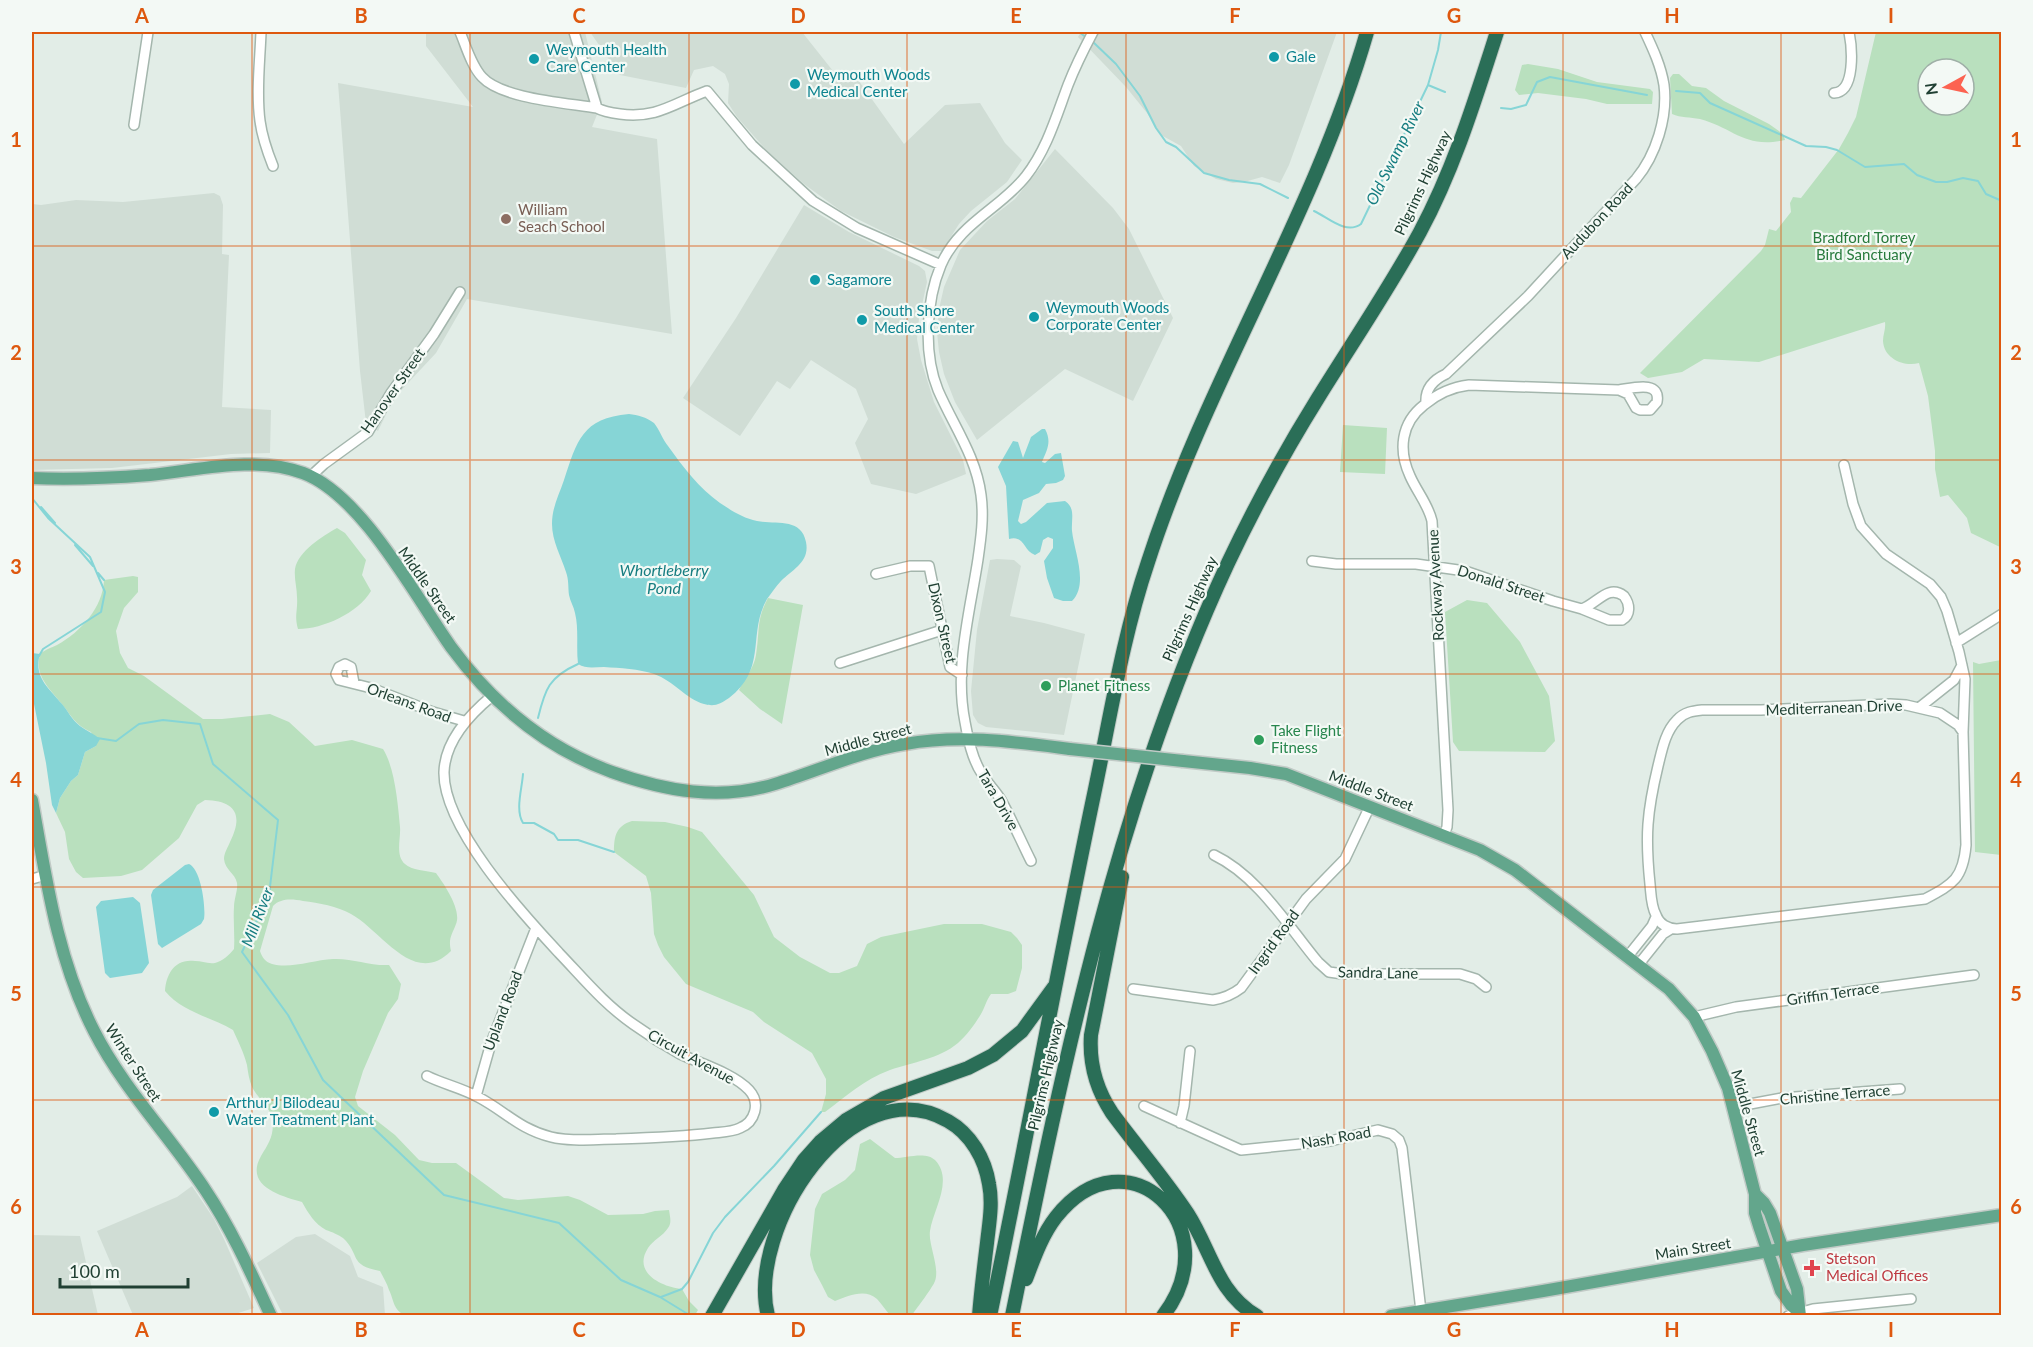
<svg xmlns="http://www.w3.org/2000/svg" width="2033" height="1347" font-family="Lato,sans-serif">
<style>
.built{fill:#d0ddd5}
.green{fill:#b9e0be;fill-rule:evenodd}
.water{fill:#86d5d6}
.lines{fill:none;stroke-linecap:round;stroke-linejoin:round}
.stream{stroke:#86d5d6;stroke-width:2}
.minor-casing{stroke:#a4b6ad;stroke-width:12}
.major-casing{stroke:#c1cac6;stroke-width:15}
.highway-casing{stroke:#c1cac6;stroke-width:16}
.minor{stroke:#fff;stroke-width:9}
.major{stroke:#63a68c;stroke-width:12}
.highway{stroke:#2a6e57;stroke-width:14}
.major-bridge-casing{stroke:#c1cac6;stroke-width:15;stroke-linecap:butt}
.major-bridge{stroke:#63a68c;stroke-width:12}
.grid{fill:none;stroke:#de580e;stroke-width:1.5;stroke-opacity:0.55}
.culture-dot{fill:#0f9aa8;stroke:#f3f9f5;stroke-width:2}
.education-dot{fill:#8d6e63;stroke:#f3f9f5;stroke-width:2}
.leisure-dot{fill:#2e9e5b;stroke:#f3f9f5;stroke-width:2}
.health-dot{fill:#e0444e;stroke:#f3f9f5;stroke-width:2}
.labels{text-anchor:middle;stroke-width:4.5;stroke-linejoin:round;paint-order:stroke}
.culture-label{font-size:15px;fill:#0d838f;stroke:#f3f9f5;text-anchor:start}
.street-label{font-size:15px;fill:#204033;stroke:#f3f9f5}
.education-label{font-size:15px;fill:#785e54;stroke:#f3f9f5;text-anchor:start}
.park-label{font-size:15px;fill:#277a3c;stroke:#f3f9f5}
.leisure-label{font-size:15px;fill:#27864d;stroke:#f3f9f5;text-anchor:start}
.health-label{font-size:15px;fill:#be3a42;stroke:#f3f9f5;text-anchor:start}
.water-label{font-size:16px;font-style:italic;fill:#167d80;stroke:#f3f9f5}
.neatline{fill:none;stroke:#de580e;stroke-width:2}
.grid-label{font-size:20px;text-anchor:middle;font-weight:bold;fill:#de580e}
</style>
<rect width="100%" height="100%" fill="#e2ede7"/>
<path class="built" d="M426,32H585L602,102L592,127L657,139L672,334L467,299L436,353L394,398L378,431L366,423L360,371L338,83L473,107L426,46Z
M590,32H802L833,71L856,77L904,144L945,105L980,103L1005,143L1022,160L1007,182L971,211L959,224L942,251H932L894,237L841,211L804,184L768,152L737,117L728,103L729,84L725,74L713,66L694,70L686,88L620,75Z
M1081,32H1337L1289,165L1280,183L1262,177L1244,182L1233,183L1216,179L1194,166L1181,146L1161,135L1147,113L1126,87L1078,37Z
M1055,149L1113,208L1129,229L1173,318L1133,401L1065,369L977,440L955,402L944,374L939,352L937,332L939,309L944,287L960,250L987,221L1015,199Z
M214,193L220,196L223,205L222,254L229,255L222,407L271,410L270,453L231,454L112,468L32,470V204L41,205L76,200L123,202Z
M804,205L849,232L919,266L925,271L927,282L919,319L917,339L921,360L934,402L963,460L966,474L916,494L871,484L855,443L868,419L856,389L811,360L790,389L777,381L740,436L683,398L736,318Z
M997,559L1014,560L1021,566L1010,616L1044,623L1085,634L1064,735L986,727L978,723L973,715L971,691L977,630L990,560Z
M192,1186L214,1219L224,1239L254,1308L232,1315H133L97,1231L177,1197Z
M315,1234L350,1256L358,1277L383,1287L385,1315H283L257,1263L296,1237Z
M32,1235L80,1236L98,1315H32Z"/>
<path class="green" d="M1876,32H2001V550L2000,547L1971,533L1967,518L1948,495L1940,497L1935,469V451L1928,396L1919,363C1904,367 1884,359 1883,341C1883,334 1886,329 1885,322L1759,362L1704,359L1682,372L1648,378L1640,373L1761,251L1765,245L1769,229L1776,231L1791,212L1790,203L1793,197L1801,198L1839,149L1848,133L1856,117ZM1928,69H1964V105H1928Z
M1528,64L1558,69L1597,82L1650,89L1653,92L1652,104H1607L1586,99L1538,93L1519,95L1515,90L1522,65Z
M1673,74H1679L1692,86L1706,88L1724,101L1769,124L1783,134L1785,140C1744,149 1734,128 1700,119C1690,117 1681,118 1672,114L1670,78Z
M1343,425L1387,428L1385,474L1340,472Z
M337,528L345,533L366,560L362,575L371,591C358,613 323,629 298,629C294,615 298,611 297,597C297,588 294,579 295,569C298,551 323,536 337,528Z
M133,576L138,577V592L124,608L116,631L120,653L128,668L144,676L203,719H222L270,714L289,722L315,746L352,740L383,749C395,768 398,805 400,827C401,839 395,855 405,864C411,870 427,871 436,873C444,884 462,910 456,924C452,935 448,938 451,951C414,988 382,931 351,914C337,906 319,903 303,901C292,899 281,898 273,906L260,951C262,957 265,962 272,964C291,969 313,960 333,959C352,958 370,966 389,965L401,984L398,999L388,1013L363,1071L355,1097L358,1106L395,1135L419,1160L432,1163H456L504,1198L518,1200L568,1196L580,1200L608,1215L643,1214L655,1211L669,1210C670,1217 672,1223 668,1228C663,1236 653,1240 648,1248C632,1273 662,1287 682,1289L689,1301L698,1310L695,1315H405C393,1310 394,1300 389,1290C387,1283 383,1277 380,1271C348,1265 361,1255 343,1238C339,1235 332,1232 326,1230C315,1224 308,1213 302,1202C281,1196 244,1186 261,1156C269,1143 275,1134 272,1118C269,1105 258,1099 252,1087C249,1080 248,1072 247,1065C244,1053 238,1041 233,1030C211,1017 182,1012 165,991C166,974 175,958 195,961C202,961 207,964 215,963C223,961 229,955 234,949C235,935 233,921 234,907C234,899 238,890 237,883C235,873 225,870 224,859C224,853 228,847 230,842C244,814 235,801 205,800L197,805L179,838L142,870L121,876L83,878L76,872L69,859L65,832L56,813L60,798L71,781L78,775L85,752L96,746L91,732C74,724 72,716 61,703C49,688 34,675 40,654C46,649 51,648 57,645C81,632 103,607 104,580Z
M768,598L803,605L782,724L760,709L739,690C745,678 754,668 756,655C760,631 756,620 768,598Z
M1467,600L1487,603L1520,642L1549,696L1555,741L1545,752L1459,751L1453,742L1445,612Z
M2001,660H2002L2001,855L1975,852L1973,662L1979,664Z
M632,821L665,822L688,827L702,832L754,895L774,937L800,957L830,973H839L857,966L867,944L881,937L944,924H982L1011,932L1017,938L1022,945V968L1016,991L1008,994H991C986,1001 985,1007 981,1014C975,1024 967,1035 958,1043C939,1059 913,1062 890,1070C863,1080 847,1096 825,1112H821L826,1094V1079L812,1053L764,1022L753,1012L686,984L664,957L658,945L654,934L651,893L646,876L614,852C614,836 616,826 632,821Z
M870,1139L895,1158C906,1158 926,1151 935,1160C954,1180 933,1210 930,1231C928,1244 940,1267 935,1281C933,1287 917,1308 912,1315H890C885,1310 882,1304 877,1299C865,1288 848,1296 835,1301L828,1297L822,1285L814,1270L810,1255L815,1209L822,1194L845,1180L855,1170L860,1144Z"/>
<path class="water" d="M629,414C638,415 646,417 654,423C659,429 663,440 668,446C683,467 699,488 720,503C732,511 743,518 757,521C775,525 801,517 806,542C810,562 793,569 781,581C776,586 771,594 767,599C747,634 768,668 729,698C720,704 715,707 704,704C686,699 674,681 654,674C639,669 620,668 604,667C594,667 586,669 578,664C576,647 579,629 575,613C574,607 570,601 569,595C568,588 569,580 566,572C561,556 552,541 552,524C552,507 559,495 564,480C577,441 582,418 629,414Z
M1042,429H1045C1052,442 1047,450 1042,462L1045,463L1055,454L1061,453L1065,476L1063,480L1056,483L1046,484L1039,493L1023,500L1018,521L1021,524L1026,522L1047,503L1065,501C1076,508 1071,520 1072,531C1074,551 1089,584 1072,601H1063L1054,598L1047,578L1044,561L1053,548V539L1048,537L1043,540L1040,552L1035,555C1023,551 1025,535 1009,539L1006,486L998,467L1013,441L1018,442L1023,458L1031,437Z
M32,653L40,654C33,677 49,688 62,704C68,711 72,720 80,726C87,731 94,734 100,739L96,746L85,752L78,775L71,781L60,798L56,813L52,805L46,763L32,694Z
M189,864C201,869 206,907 204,919L201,924L162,948L158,944L151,895L153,890L185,865Z
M133,897L140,903L149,963L142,973L110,978L105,973L96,907L101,901Z"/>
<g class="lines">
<path class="stream" d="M1079,32L1087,38
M1092,41L1116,64L1140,96L1156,128L1166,142L1176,147L1204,173L1229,180L1260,184L1288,198
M1428,85L1445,92
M1676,91L1700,93L1710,103L1806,146L1826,147L1837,150L1865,167L1904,164L1917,175L1936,182H1947L1963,178L1978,181L1986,194L2002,201
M1501,108L1511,109L1526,105L1537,82L1550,77L1647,95
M1314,211C1329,218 1346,235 1361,224L1428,85L1438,50L1441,32
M32,498L48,518L90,557L105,592L101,612L43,649L39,656
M41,507L55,523
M75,545L93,566
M98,573L104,580
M538,718C545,689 549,677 578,664
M97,738L116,741L139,724L163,720L200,724L213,764L278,820L269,895L242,952L288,1015L323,1080L444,1195L559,1223L621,1280L660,1297L691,1316
M523,774C522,789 515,810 523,823H534L554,834L558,840H578L614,852
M661,1297L682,1289L688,1282L713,1233L725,1217L774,1166L821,1112"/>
<defs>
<path id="minor" d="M261,32C260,61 256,92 260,121C262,136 267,151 273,166
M460,32C466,46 471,65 482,77C502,99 568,103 597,108C604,112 612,113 620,114C657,119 674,103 707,91L752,145L813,201L857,228L941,265
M574,32L597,108
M1834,93C1856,92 1852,47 1849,32
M134,125L148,32
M1426,403C1425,389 1433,380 1446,374L1528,296L1636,179C1656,155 1668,117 1664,85C1661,66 1653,49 1645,32
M1844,465L1853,504L1861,526L1886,554L1930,584L1941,597L1947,611L1959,652L1965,679L1963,732L1966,845C1963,879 1953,884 1925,899L1677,929C1668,929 1659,924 1656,915C1651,906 1651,894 1650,884C1645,836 1647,812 1658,766C1662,750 1665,732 1677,720C1684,712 1693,711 1702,710H1761L1890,704L1906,705L1940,713L1958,725L1963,732
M311,476L324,464L368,432L391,393L434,334L460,292
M1312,561L1336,564H1416L1465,571L1553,601L1582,609L1609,620H1622C1631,615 1630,604 1624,596C1608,584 1598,603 1582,609
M876,574L910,566H929L950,667L962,675
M1956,643L2002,614
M840,663L942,630
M354,683L351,667L345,664L339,667L336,674L339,680L371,688L433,712L464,721
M1920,707L1954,680L1962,665
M1444,835L1447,827L1448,810L1432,521C1428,504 1417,492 1410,476C1398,450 1401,423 1424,405C1437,394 1452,387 1469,385L1619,390L1628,394L1636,408L1640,410H1650L1657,402C1661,380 1633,388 1619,390
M1214,855C1258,876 1288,926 1318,962L1329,972L1343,974H1460L1476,979L1486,987
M1031,861C1021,841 1012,820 1001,800C996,791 987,783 982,774C972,759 968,739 965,722C954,668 970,612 978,559C981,538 984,517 981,495C976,456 953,425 938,390C923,353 926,301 941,265C959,223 1000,209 1026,176C1047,149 1056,117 1068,85C1075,67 1084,49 1093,32
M32,879L46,875
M1628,956L1652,926L1656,917
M1639,964L1663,934L1671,929
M1133,989L1213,1000C1225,998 1232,995 1241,988L1306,899L1345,859L1370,806
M1694,1017L1736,1007L1974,975
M427,1076C443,1084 462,1088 478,1097C505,1111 519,1129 551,1137C571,1142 595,1139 616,1139C648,1138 680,1137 713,1133C722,1132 732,1132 740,1128C755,1122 761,1103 749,1090C733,1073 701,1064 680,1054C664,1045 647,1034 633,1024C604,1004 583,978 559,953C523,914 443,828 444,772C445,741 469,715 492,696
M476,1096L491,1043L536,928
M1144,1106L1241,1150L1330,1141L1378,1130L1392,1134L1399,1140L1402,1148L1421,1311
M1734,1107L1782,1098L1900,1089
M1180,1123L1184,1106L1190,1051
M1788,1316L1813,1309L1911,1299"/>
<path id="major" d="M32,478C71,480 111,478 150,475C200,470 254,455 303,473C362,495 415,596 451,647C493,704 545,748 612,772C665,791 720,801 775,784C818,771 860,751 905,744C961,734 1015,742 1070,749
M1183,761L1250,768L1286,774L1480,850L1515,870L1669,989L1694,1017L1712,1051L1728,1088L1755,1194V1213L1759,1226L1781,1291L1791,1305L1799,1312
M32,800C46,878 57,959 94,1031C124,1090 170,1136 206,1191C232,1230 251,1273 271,1316
M1755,1194L1764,1203L1770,1213L1797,1289L1800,1316
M1391,1316L1543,1291L1803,1245L2002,1215"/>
<path id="highway" d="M1122,877L1091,1035C1089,1064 1096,1089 1112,1113C1137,1147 1165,1179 1188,1214C1211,1250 1217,1293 1257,1316
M1026,1279C1034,1258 1042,1235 1056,1217C1127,1127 1231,1227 1163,1316
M712,1316L784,1190L804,1160L821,1141L846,1120L884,1098L968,1068L993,1055L1022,1031L1054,987
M768,1316C746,1230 850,1065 948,1121C971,1134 985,1159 989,1184C993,1204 989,1224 987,1243C984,1267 981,1291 979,1316
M990,1316C1026,1143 1057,971 1093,799C1110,719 1122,639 1148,562C1207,379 1314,216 1367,32
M1012,1316C1064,1060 1117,801 1228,563C1255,506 1285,451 1318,398C1352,343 1389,289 1420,232C1454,169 1475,100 1497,32"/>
</defs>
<use href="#minor" class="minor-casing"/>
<use href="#major" class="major-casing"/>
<use href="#highway" class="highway-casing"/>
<use href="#minor" class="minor"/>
<use href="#major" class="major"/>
<use href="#highway" class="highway"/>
<defs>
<path id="major-bridge" d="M1070,749L1183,761"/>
</defs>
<use href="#major-bridge" class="major-bridge-casing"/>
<use href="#major-bridge" class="major-bridge"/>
</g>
<path class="grid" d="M252,32V1316M470,32V1316M689,32V1316M907,32V1316M1126,32V1316M1344,32V1316M1563,32V1316M1781,32V1316M32,246H2002M32,460H2002M32,674H2002M32,887H2002M32,1100H2002"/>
<g class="culture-dot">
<circle cx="1274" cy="57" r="6"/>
<circle cx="534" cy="59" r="6"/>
<circle cx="795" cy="84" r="6"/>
<circle cx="815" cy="280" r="6"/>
<circle cx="1034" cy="317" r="6"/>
<circle cx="862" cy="320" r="6"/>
<circle cx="214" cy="1112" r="6"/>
</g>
<circle class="education-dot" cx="506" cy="219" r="6"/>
<g class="leisure-dot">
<circle cx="1046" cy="686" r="6"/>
<circle cx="1259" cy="740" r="6"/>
</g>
<path class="health-dot" d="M1809 1259h6v6h6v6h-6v6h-6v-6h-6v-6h6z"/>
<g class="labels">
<g class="culture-label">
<text x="546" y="55">Weymouth Health<tspan x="546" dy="17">Care Center</tspan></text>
<text x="1286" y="62">Gale</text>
<text x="807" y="80">Weymouth Woods<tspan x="807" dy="17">Medical Center</tspan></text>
<text x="827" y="285">Sagamore</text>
<text x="1046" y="313">Weymouth Woods<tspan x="1046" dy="17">Corporate Center</tspan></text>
<text x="874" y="316">South Shore<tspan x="874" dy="17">Medical Center</tspan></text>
<text x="226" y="1108">Arthur J Bilodeau<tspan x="226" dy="17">Water Treatment Plant</tspan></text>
</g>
<g class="street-label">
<text transform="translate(1423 183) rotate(-65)" y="5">Pilgrims Highway</text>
<text transform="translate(1597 221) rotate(-47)" y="5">Audubon Road</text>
<text transform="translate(393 391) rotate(-55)" y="5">Hanover Street</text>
<text transform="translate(1501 584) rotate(18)" y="5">Donald Street</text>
<text transform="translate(427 585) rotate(55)" y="5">Middle Street</text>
<text transform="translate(1436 585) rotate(-93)" y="5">Rockway Avenue</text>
<text transform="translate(1190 609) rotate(-66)" y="5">Pilgrims Highway</text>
<text transform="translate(942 623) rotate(77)" y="5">Dixon Street</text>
<text transform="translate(409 703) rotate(20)" y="5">Orleans Road</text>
<text transform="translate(1834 708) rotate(-2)" y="5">Mediterranean Drive</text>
<text transform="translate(868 740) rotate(-15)" y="5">Middle Street</text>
<text transform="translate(1371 791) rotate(21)" y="5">Middle Street</text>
<text transform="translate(998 800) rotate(60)" y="5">Tara Drive</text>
<text transform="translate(1274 942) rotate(-54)" y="5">Ingrid Road</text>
<text transform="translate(1378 973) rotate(1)" y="5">Sandra Lane</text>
<text transform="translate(1833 994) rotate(-8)" y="5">Griffin Terrace</text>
<text transform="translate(503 1011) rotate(-69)" y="5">Upland Road</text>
<text transform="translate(691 1057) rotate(29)" y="5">Circuit Avenue</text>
<text transform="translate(133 1063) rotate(57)" y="5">Winter Street</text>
<text transform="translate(1046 1075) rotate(-77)" y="5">Pilgrims Highway</text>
<text transform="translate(1835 1095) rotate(-5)" y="5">Christine Terrace</text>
<text transform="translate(1748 1113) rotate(74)" y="5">Middle Street</text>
<text transform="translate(1336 1138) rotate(-10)" y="5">Nash Road</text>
<text transform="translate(1693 1249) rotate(-9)" y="5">Main Street</text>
</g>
<g class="education-label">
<text x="518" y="215">William<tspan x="518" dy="17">Seach School</tspan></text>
</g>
<g class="park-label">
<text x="1864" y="243">Bradford Torrey<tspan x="1864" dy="17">Bird Sanctuary</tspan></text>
</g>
<g class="leisure-label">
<text x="1058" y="691">Planet Fitness</text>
<text x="1271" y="736">Take Flight<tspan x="1271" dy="17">Fitness</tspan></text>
</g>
<g class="health-label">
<text x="1826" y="1264">Stetson<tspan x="1826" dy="17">Medical Offices</tspan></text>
</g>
<g class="water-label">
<text transform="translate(1395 153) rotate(-64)" y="6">Old Swamp River</text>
<text x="664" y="576">Whortleberry<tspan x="664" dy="18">Pond</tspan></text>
<text transform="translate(257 917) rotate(-69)" y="6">Mill River</text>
</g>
</g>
<rect width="2033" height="1347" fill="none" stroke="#f3f9f5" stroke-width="66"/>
<g transform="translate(1946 87) rotate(262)"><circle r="28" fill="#f3f9f5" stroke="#9fafa7" stroke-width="1.5"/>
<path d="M0-4.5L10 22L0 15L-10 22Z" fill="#fc6351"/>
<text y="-9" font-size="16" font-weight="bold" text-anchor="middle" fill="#204033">N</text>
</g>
<path d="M60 1278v9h128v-9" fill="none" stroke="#204033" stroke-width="3"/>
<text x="69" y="1278" font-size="18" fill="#204033" stroke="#f3f9f5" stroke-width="4.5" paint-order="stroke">100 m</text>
<rect x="33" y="33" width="1967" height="1281" class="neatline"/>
<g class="grid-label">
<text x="142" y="23">A</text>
<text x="361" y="23">B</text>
<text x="579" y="23">C</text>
<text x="798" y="23">D</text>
<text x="1016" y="23">E</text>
<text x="1235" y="23">F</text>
<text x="1454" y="23">G</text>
<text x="1672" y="23">H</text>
<text x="1891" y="23">I</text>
<text x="16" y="147">1</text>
<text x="2016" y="147">1</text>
<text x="16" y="360">2</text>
<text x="2016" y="360">2</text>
<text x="16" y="574">3</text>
<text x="2016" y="574">3</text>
<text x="16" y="787">4</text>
<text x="2016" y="787">4</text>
<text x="16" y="1001">5</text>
<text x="2016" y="1001">5</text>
<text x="16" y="1214">6</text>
<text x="2016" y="1214">6</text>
<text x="142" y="1337">A</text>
<text x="361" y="1337">B</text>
<text x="579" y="1337">C</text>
<text x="798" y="1337">D</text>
<text x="1016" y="1337">E</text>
<text x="1235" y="1337">F</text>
<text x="1454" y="1337">G</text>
<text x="1672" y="1337">H</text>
<text x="1891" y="1337">I</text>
</g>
</svg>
